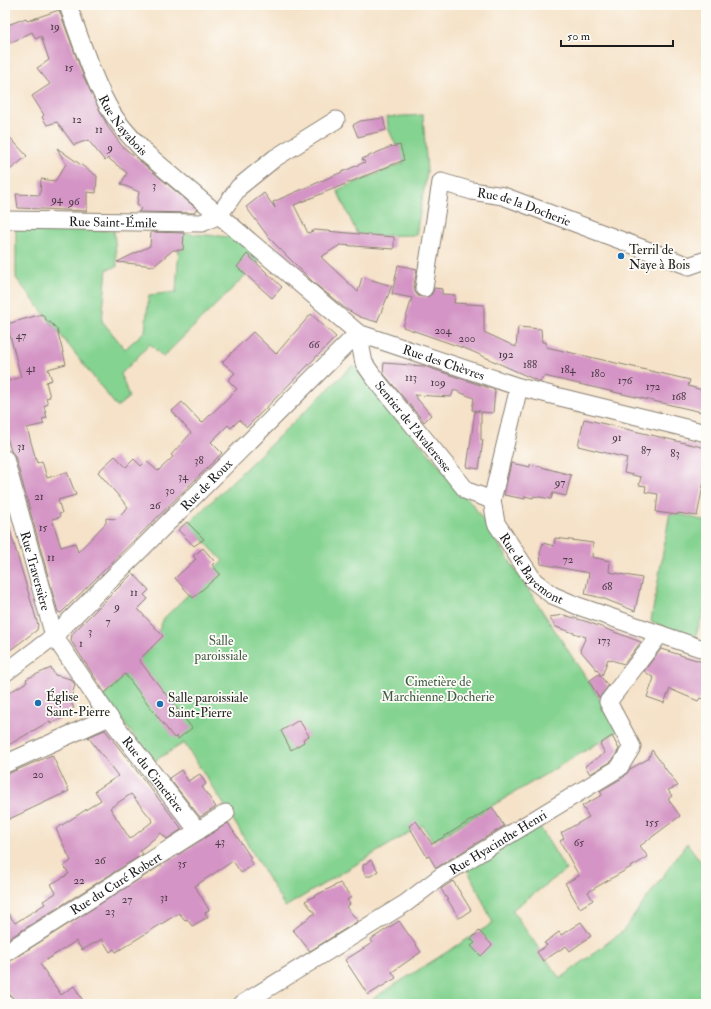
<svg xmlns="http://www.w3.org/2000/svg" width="711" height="1009" font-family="'IM FELL Double Pica',serif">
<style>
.green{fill:#85d391;stroke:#507856}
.building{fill:#d494c5;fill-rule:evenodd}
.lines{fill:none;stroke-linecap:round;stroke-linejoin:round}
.minor-casing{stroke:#887f72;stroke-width:19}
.minor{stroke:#fff;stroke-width:17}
.poi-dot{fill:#1f6fb2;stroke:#fdfcf7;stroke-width:1.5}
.labels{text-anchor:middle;stroke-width:3.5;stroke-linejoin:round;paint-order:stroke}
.number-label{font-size:11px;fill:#4a3a46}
.street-label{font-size:13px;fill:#1c1c1c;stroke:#fdfcf7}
.poi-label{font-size:13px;fill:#1c1c1c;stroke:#fdfcf7;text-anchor:start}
.park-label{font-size:13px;fill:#415c45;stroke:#fdfcf7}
</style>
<rect width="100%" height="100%" fill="#fdfcf7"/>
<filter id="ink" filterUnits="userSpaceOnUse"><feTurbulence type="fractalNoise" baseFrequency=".025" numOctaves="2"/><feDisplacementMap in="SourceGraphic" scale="8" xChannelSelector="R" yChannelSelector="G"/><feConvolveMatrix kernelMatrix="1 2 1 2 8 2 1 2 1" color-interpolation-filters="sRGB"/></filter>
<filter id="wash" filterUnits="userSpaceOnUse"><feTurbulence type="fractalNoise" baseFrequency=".012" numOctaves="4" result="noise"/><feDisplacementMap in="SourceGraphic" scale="16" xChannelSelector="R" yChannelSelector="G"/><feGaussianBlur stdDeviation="0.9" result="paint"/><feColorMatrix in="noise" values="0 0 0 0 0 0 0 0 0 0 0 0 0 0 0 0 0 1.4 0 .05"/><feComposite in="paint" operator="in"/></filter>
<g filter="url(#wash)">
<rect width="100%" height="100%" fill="#f5e2c8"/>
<path class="green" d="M423,115L427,172L416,235L358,236L337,190L404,163L388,128L387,117Z
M16,225L114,231L117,267L107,269L102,321L125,349L145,331L149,295L176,292L180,233L231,237L266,255L163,357L150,344L121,374L129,397L117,407L16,278Z
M353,365L473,505L620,730L433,841L422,825L285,907L225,806L184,743L154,761L103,697L152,647L164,618L223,561L188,524Z
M670,512L706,521V604L694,641L651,621Z
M535,819L566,870L512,910L560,979L623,931L687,843L706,869V1004H371L369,1001L493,923L464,862Z"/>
<g id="blocks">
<path class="building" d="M59,10L84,78L108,127L122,146L197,209L194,213L138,212L141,209L137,204L139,192L121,184L127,173L108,158L105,161L88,140L74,145L57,122L47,125L42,117L44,115L32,96L50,84L37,68L49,60L41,36L36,39L32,32L10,43L5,31V26L26,18L27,21Z
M383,118L386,130L358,137L353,125L360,121Z
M5,132L27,156L5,174Z
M400,145L404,160L294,205L308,233L315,230L394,237V249L340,245L321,257L358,292L362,277L392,286L377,322L360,317L346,309L314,283L270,239L246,207L264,193L275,208L273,202L365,162L362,159L390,147Z
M57,148L97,176L96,193L87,192V211L18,208L16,194L40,195L41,179L55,181L66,164Z
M151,232L184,233L183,250H173L154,266L117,262L150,246Z
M247,254L282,287L272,298L237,267Z
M398,265L417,269L414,285L415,292L418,296L427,297L432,294L434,288L442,289V294L455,295L454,303L484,305V332L516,347L518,327L541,329L542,342H546V347L690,380L688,386L706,391V413L544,376L540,382L469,350L403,327L412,298L392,294Z
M42,314L48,322H50L57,329L66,364L48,369L52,380L46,382L50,397L46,398L48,404L44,406L47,418L42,419L44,424L27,428L37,463L42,461L47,478L67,472L76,495L58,500L62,513L59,514L60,517L52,519L61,547L75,543L78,552L106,523V518L116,519L128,507L98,472L115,456L126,467L134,459L141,466L146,461L158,471L173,457L171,455L191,433L172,411L182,402L202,423L237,389L228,380L235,373L222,362L253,332L276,354L311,314L336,337L247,427L239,420L231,428L228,425L211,442L222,453L61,613L58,612L15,456L11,451L5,430V382L21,377L7,324Z
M384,363L424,366L495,390L493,413L481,412V440H483L479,469L467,467L475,411H480L472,410L474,398L454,390L451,397L414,395L431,415L424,422L383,373Z
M584,419L706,448V476H705L697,516L678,513L677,515L656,512L658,494L645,492L646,486L639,485L641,477L624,473L627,458L578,446Z
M511,463L530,467V464L571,475L566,496L553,493L551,499L534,496L533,498L525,496V499L504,495Z
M187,522L204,539L194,546L178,530Z
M5,524H8L38,625L37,630L5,654V614L8,611L5,606V594L8,593L5,586Z
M555,538L593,543L592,557L610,561L609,572L642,578L635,611L602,598L585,594L589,573L541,564L540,553L543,543L554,546Z
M203,548L215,562L212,565L220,574L193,598L175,578L196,559L193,556Z
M133,573L149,590L144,595L148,599L138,609L163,636L139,660L192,728L178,739L177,736L174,738L125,674L105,693L71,641L72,634Z
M564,615L588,622L641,642L624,664L608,659L602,676L580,650L586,637L556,627L549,617Z
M661,649L706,663V700L700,698L698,701L670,689L664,703L647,697L654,678L644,671Z
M51,668L55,675L71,679L75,685L70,701L74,708L64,713L66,716L51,724L50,721L5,747V695L27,682L26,679Z
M599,674L608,686L599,698L589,681Z
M299,720L309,736L303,739L304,742L291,750L281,731Z
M105,730L182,829L167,839L161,833L140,850L143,854L5,941V909L15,923L45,904L43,901L56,893L51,884L69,874L64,866L71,861L56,829L101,800L95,791L118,776L88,737ZM131,794L153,821L130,839L110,808Z
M612,736L619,749L612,761L590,774L585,766L605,753L600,744Z
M652,750L678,786L668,790L672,796L668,799L680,816L640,846L648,857L588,892L593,900L580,908L565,883L579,876L560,841L564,838L561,833L589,817L582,806L602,795L600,791L624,777L630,769L648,759Z
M52,755L69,791L5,821V775Z
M181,770L188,781L200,774L206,784L202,787L216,807L200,817L169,778Z
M492,807L504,826L436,868L429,856L427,857L409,826L416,821L432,844Z
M228,823L251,858L249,859L253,865L241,873L233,861L195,886L209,910L205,913L208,917L192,926L187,919L185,920L179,913L116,952L114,949L110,952L102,939L82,950L76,941L40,964L61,995L74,986L85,1004H17L5,988V963L10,961Z
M371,860L378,871L371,876H366L363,870V865Z
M453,881L471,910L459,918L441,889Z
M340,883L351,897L347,900L350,904L346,907L358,921L310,951L293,930L315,913L305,901Z
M399,921L421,952L392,972L396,978L368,995L345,960L372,943L370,940Z
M581,922L591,936L570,951L566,946L543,961L537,952L547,945L544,943L559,932L561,935Z
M479,931L492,945L481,956L471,946L475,943L471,939Z"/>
</g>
</g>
<g filter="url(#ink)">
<use href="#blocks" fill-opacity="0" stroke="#887f72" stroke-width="1"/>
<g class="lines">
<defs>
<g id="minor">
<path id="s1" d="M68,5C80,38 94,83 112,113C122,129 135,142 148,155L358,333L519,387L706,433"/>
<path d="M219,215L239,187L275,158L336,120"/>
<path id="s2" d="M5,220L202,223L219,215"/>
<path id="s3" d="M424,288L441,182L472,191L503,196L689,266L706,260"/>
<path id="s4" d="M358,333L364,363L373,376L467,491L492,500"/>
<path id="s5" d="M519,387L492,500L496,523L534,581L552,595L578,606L706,650"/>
<path id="s6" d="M5,459L54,636L109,717L198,831"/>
<path id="s7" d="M5,673L54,636L71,619L358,333"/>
<path d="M5,764L109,717"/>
<path id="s8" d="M5,953L226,813"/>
<path d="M5,1003L6,1004"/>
<path id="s9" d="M242,1004L406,903L440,877L619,768L632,747L608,702L660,634"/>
</g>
</defs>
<use href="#minor" class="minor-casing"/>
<use href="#minor" class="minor"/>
</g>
</g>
<g class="poi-dot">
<circle cx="621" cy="256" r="4"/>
<circle cx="38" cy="703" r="4"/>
<circle cx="160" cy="704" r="4"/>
</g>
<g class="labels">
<g class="number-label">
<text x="55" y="30">19</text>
<text x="69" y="71">15</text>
<text x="77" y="123">12</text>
<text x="99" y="133">11</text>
<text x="110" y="151">9</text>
<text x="154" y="189">3</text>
<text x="57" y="203">94</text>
<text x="74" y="205">96</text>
<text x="443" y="334">204</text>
<text x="21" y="339">47</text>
<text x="467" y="342">200</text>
<text x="314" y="348">66</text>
<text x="506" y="358">192</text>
<text x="530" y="368">188</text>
<text x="31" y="372">41</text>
<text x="568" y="373">184</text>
<text x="598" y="377">180</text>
<text x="411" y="381">113</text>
<text x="625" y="384">176</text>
<text x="438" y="386">109</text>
<text x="653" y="390">172</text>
<text x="679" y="400">168</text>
<text x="617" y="441">91</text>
<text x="21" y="450">31</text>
<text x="646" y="454">87</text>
<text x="675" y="457">83</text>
<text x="199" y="464">38</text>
<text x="183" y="480">34</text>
<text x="560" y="486">97</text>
<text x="170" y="494">30</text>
<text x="39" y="500">21</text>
<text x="155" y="509">26</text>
<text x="43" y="531">15</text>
<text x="51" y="561">11</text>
<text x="568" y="563">72</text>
<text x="607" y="590">68</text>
<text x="134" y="596">11</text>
<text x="117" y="610">9</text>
<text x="108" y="625">7</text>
<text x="90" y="635">3</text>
<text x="604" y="644">173</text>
<text x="81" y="647">1</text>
<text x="38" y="778">20</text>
<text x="652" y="826">155</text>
<text x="220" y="845">43</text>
<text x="579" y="846">65</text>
<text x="100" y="864">26</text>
<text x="182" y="867">35</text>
<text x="79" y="884">22</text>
<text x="164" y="901">31</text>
<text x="127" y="903">27</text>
<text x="110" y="915">23</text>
</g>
<g class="street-label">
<text dy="5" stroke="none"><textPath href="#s1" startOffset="133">Rue Nayabois</textPath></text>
<text dy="5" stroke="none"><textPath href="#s3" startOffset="194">Rue de la Docherie</textPath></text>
<text dy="5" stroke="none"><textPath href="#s2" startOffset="108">Rue Saint-Émile</textPath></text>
<text dy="5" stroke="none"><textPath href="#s1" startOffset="538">Rue des Chèvres</textPath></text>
<text dy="5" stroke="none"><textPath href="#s4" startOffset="111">Sentier de l'Avaleresse</textPath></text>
<text dy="5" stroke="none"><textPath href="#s7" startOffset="276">Rue de Roux</textPath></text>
<text dy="5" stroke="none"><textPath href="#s5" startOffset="198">Rue de Bayemont</textPath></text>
<text dy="5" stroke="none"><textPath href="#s6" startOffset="116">Rue Traversière</textPath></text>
<text dy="5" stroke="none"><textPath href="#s6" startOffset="354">Rue du Cimetière</textPath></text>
<text dy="5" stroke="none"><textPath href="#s9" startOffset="303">Rue Hyacinthe Henri</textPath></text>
<text dy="5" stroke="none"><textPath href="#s8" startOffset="131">Rue du Curé Robert</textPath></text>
</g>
<g class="poi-label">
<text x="629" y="254">Terril de<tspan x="629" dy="15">Naye à Bois</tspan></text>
<text x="46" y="701">Église<tspan x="46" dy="15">Saint-Pierre</tspan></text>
<text x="168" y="702">Salle paroissiale<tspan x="168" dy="15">Saint-Pierre</tspan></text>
</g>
<g class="park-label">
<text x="221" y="645">Salle<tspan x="221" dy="15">paroissiale</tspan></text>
<text x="438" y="686">Cimetière de<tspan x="438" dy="15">Marchienne Docherie</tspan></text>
</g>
</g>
<rect width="711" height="1009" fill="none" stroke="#fdfcf7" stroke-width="20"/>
<path d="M561 40v6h112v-6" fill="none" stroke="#1c1c1c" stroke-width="2"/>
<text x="567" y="40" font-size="12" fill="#1c1c1c" stroke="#fdfcf7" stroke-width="3" paint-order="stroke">50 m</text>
</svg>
